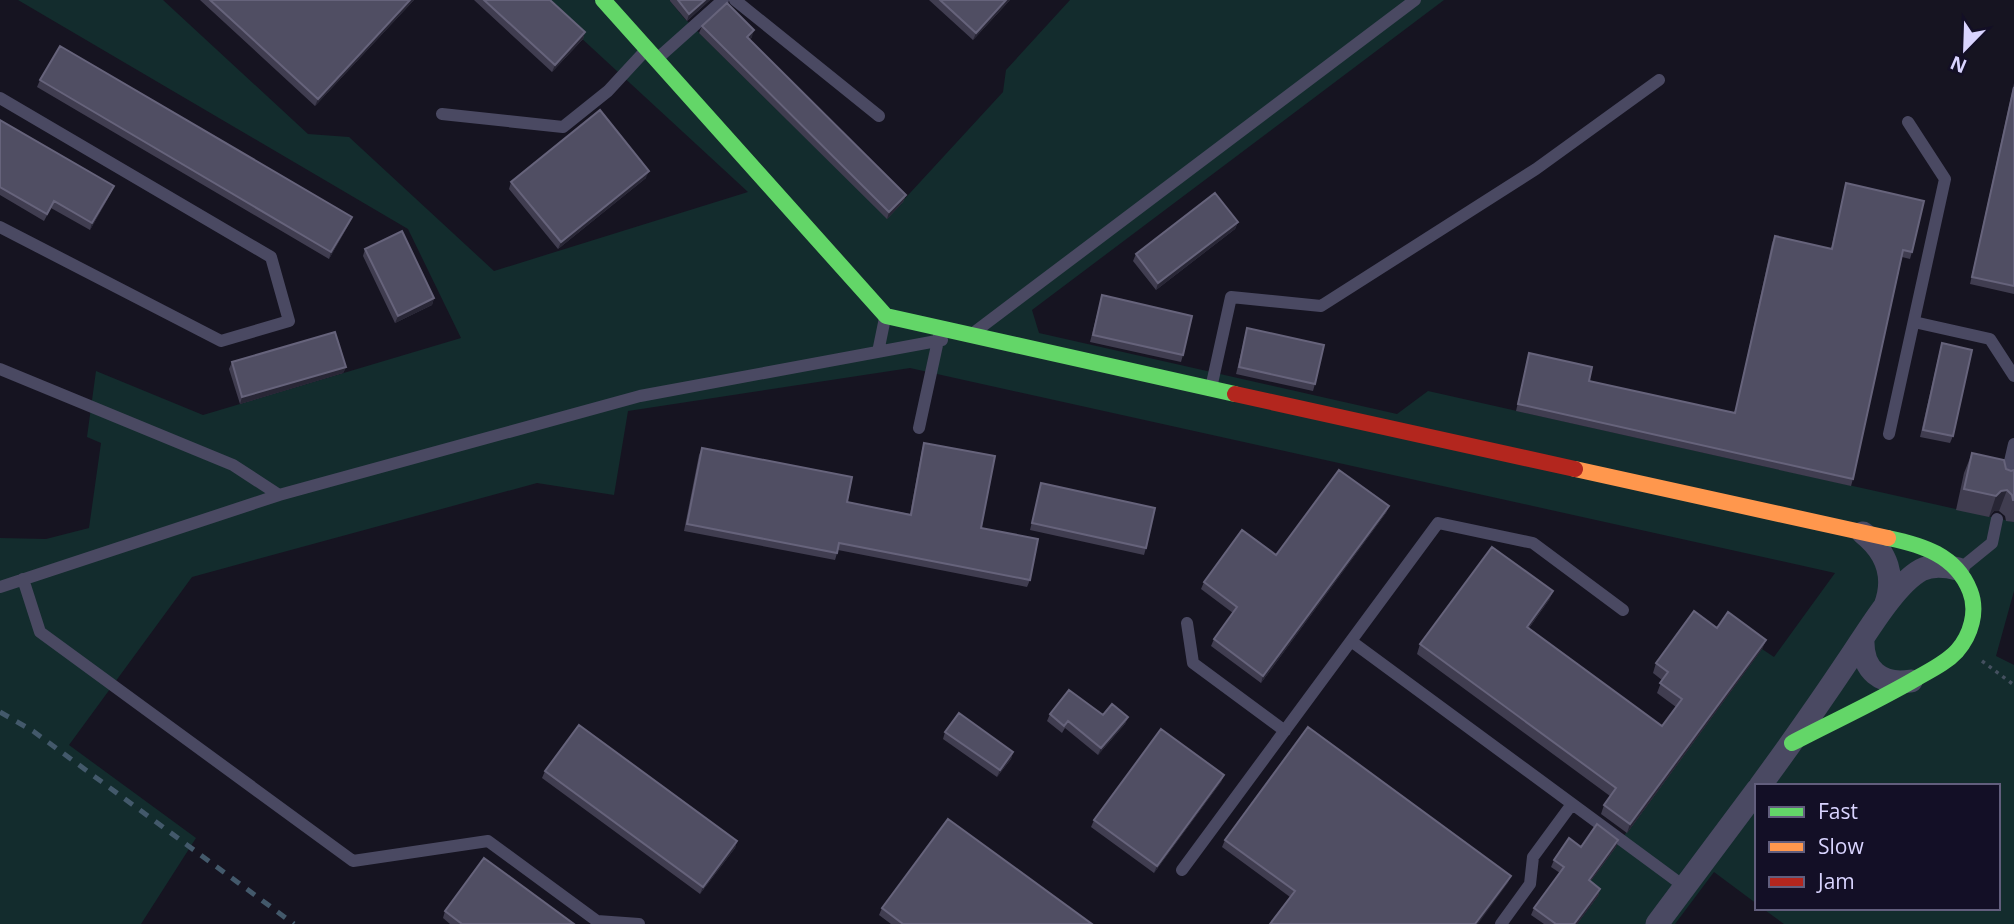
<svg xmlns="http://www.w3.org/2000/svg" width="2014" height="924" font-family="'Open Sans',sans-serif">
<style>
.green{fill:#132c2d}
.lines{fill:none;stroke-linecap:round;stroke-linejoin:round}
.path{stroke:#44505f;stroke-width:3.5;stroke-dasharray:3.5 5;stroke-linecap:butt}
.lane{stroke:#4a4962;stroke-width:12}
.street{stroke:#4a4962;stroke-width:23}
.fast{stroke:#63d668;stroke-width:16}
.slow{stroke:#ff974d;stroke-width:16}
.jam{stroke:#b3261e;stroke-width:16}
.rail{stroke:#43596b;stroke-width:5;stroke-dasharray:10 9;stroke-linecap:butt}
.wall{fill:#403d50}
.shaded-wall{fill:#282635}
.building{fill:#504e63;stroke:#66637b;stroke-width:2}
</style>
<rect width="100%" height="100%" fill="#161421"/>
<path class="green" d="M18,0H163L308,134L349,137L494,271L748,192L540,0H671L670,1L684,18L887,218L1003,92L1006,70L1070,0H1444L1032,310L1039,333L1397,414L1428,391L2014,522V591L1996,656L2014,665V924H1784L1762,908H1998V786H1757V904L1714,872L1675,924H1577L1598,896L1586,887L1762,649L1774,657L1835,573L910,368L628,411L614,495L537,483L192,577L69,745L196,838L141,924H0V538L46,539L89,528L101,443L87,437L96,371L203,415L461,338L408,229Z"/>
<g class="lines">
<path class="path" d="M1982,661L2014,685"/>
<path class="lane" d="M735,0L879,116
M658,58L723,0
M0,98L271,257L289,321L221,341L0,227
M442,114L563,127L608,91L645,51
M1914,322L1990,339L2014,376
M976,331L1415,0
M878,352L885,318
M0,369L233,465L279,495
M1211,388L1231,297L1321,306L1536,169L1659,80
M919,428L939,336
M1889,434L1945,179L1908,122
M2005,483L2014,444
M1960,569L1992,543L1997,519
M23,579L40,632L353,861L488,841L597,921L639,924
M0,587L279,495L640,396L942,340
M1187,623L1193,663L1285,731
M1351,641L1685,887
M1182,870L1438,523L1533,543L1623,610
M1501,924L1530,884L1533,857L1572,804"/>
<path class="street" d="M1863,533C1887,552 1896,577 1885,606
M1863,640C1862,670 1881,686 1911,681
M1760,786C1790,745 1819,704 1847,662C1865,636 1894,585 1921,570C1933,564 1946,566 1958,569
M1657,924L1757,790"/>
<path class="fast" d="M603,0L886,316L1235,394
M1792,743C1834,721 1876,702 1917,678C1931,670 1946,663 1957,651C1971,635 1978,611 1970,591C1956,555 1922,545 1888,538"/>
<path class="slow" d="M1575,469L1888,538"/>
<path class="jam" d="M1235,394L1575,469"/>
<path class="rail" d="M0,712L33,731L294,924"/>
</g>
<path class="wall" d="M200,0H414L315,106Z
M474,0H550L585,32L583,39L552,72Z
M670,0H710L687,21L670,1Z
M929,0H1010L973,40Z
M702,26L752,37L749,40L906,195L903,202L887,219L699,33Z
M40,80L352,217L349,224L329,259L37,87Z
M2014,83V294L1970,284Z
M0,120L111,193L90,230L51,208L44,221L0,195Z
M646,178L558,249L509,189L511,182Z
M1846,183L1912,252L1910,259L1902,257L1853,479L1851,486L1516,411L1529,353L1589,381L1735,413L1772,243L1775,236L1831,249Z
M1238,222L1235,229L1156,290L1133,261L1136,254Z
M365,249L434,298L432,305L395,323L363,256Z
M1102,295L1183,355L1181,362L1090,342Z
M1247,328L1315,384L1313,391L1236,374Z
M1942,343L1953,436L1950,443L1920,437L1940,350Z
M232,362L346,367L343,373L240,404L229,369Z
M924,443L981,528L1030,580L1027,587L838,550L835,560L684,531L699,455L702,448L847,502L910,514L922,450Z
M1972,453L2011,471L2014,470V522L2006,521L2005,516L1999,511H1994L1989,517L1956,510L1964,473Z
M1041,483L1146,548L1144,555L1030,530Z
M1389,506L1386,513L1261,683L1211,646L1214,639L1233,613L1201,589L1204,582L1276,555Z
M1553,591L1549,600L1529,628L1662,726L1676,707L1657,693L1662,680L1653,673L1656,663L1717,628L1766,640L1762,649L1627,833L1601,814L1604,805L1610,796L1417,654L1420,644Z
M1050,714L1103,715L1128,717L1125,724L1098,755L1065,728L1062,733L1047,721Z
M945,732L1013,752L1011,759L997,777L943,739Z
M545,771L737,841L735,848L700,894L542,778Z
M1224,775L1221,782L1154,873L1091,827L1094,820Z
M1225,840L1508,883L1290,897L1222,847Z
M1618,840L1616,847L1590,882L1600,889L1598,896L1577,924H1544L1531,915L1534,908L1560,873L1551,867L1554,860L1581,847Z
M882,908L1092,924H891L879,915Z
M445,911L574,924H450L443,918Z"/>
<path class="shaded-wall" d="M410,0H414L315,106L318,99Z
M705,0H710L687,21L689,14Z
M1006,0H1010L973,40L976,33Z
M754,30L752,37L744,44L747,37Z
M585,32L583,39L552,72L555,65Z
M649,171L646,178L558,249L561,242Z
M114,186L111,193L90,230L92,223Z
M906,195L903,202L887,219L889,212Z
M352,217L349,224L329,259L331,252Z
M1238,222L1235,229L1156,290L1158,283Z
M434,298L432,305L395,323L398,316Z
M346,367L343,373L240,404L242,397Z
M2007,490L1999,511H1994L1989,517L1996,496L2001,491Z
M1389,506L1386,513L1261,683L1263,676Z
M1553,591L1549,600L1523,636L1527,627Z
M1766,640L1762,649L1627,833L1630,824Z
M1128,717L1125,724L1098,755L1101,748Z
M1013,752L1011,759L997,777L1000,770Z
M1224,775L1221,782L1154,873L1157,866Z
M1618,840L1616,847L1586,887L1589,880Z
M737,841L735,848L700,894L703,887Z
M1511,876L1508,883L1478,924H1475Z
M1600,889L1598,896L1577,924H1574Z"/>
<path class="building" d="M210,0H410L318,99Z
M484,0H550L585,32L555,65Z
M678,0H705L689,14Z
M940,0H1006L976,33Z
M727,3L754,30L747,37L906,195L889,212L702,26Z
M60,46L352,217L331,252L40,80Z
M2014,87V286L1972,277Z
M600,110L649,171L561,242L511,182Z
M0,120L114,186L92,223L54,201L47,214L0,187Z
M1846,183L1924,201L1912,252L1903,250L1853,479L1518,404L1529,353L1592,367L1589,381L1735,413L1775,236L1832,249Z
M1215,193L1238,222L1158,283L1136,254Z
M402,231L434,298L398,316L365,249Z
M1102,295L1192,316L1183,355L1093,335Z
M1247,328L1324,345L1315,384L1239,367Z
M335,332L346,367L242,397L232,362Z
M1942,343L1972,350L1953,436L1923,430Z
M924,443L995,456L981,528L1038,539L1030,580L839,543L837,553L687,524L702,448L852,477L847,502L911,515Z
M1972,453L2004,460L2006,469L2011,471L2014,470V500H2013L2012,495L2007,490L2001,491L1996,496L1964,489Z
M1339,470L1389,506L1263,676L1214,639L1237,607L1204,582L1242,530L1276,555Z
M1041,483L1155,508L1146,548L1032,523Z
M1492,547L1553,591L1527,627L1662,726L1682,699L1660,683L1668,672L1656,663L1694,611L1717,628L1728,612L1766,640L1630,824L1604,805L1616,788L1420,644Z
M1069,690L1103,715L1112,704L1128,717L1101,748L1068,721L1064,726L1050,714Z
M959,713L1013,752L1000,770L945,732Z
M579,725L737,841L703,887L545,771Z
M1308,727L1511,876L1475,924H1270L1295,891L1225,840Z
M1161,729L1224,775L1157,866L1094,820Z
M948,819L1092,924H903L882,908Z
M1597,824L1618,840L1589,880L1600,889L1574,924H1556L1534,908L1564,867L1554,860L1569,838L1581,847Z
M484,858L574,924H462L445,911Z"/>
<rect x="1755" y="784" width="245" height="126" fill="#130f26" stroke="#625e7d" stroke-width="2"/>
<rect x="1769" y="807" width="35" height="10" fill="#63d668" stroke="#625e7d" stroke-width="2"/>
<text x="1818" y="819" font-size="21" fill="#d9d4ff">Fast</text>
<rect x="1769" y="842" width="35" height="10" fill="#ff974d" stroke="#625e7d" stroke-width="2"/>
<text x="1818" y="854" font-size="21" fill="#d9d4ff">Slow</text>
<rect x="1769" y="877" width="35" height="10" fill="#b3261e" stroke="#625e7d" stroke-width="2"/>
<text x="1818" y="889" font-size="21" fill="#d9d4ff">Jam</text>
<g transform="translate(1965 49) rotate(203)" stroke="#130f26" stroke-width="5" paint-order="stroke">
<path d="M0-5L12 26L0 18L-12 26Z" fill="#d9d4ff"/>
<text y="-10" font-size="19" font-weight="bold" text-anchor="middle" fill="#d9d4ff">N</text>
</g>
</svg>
